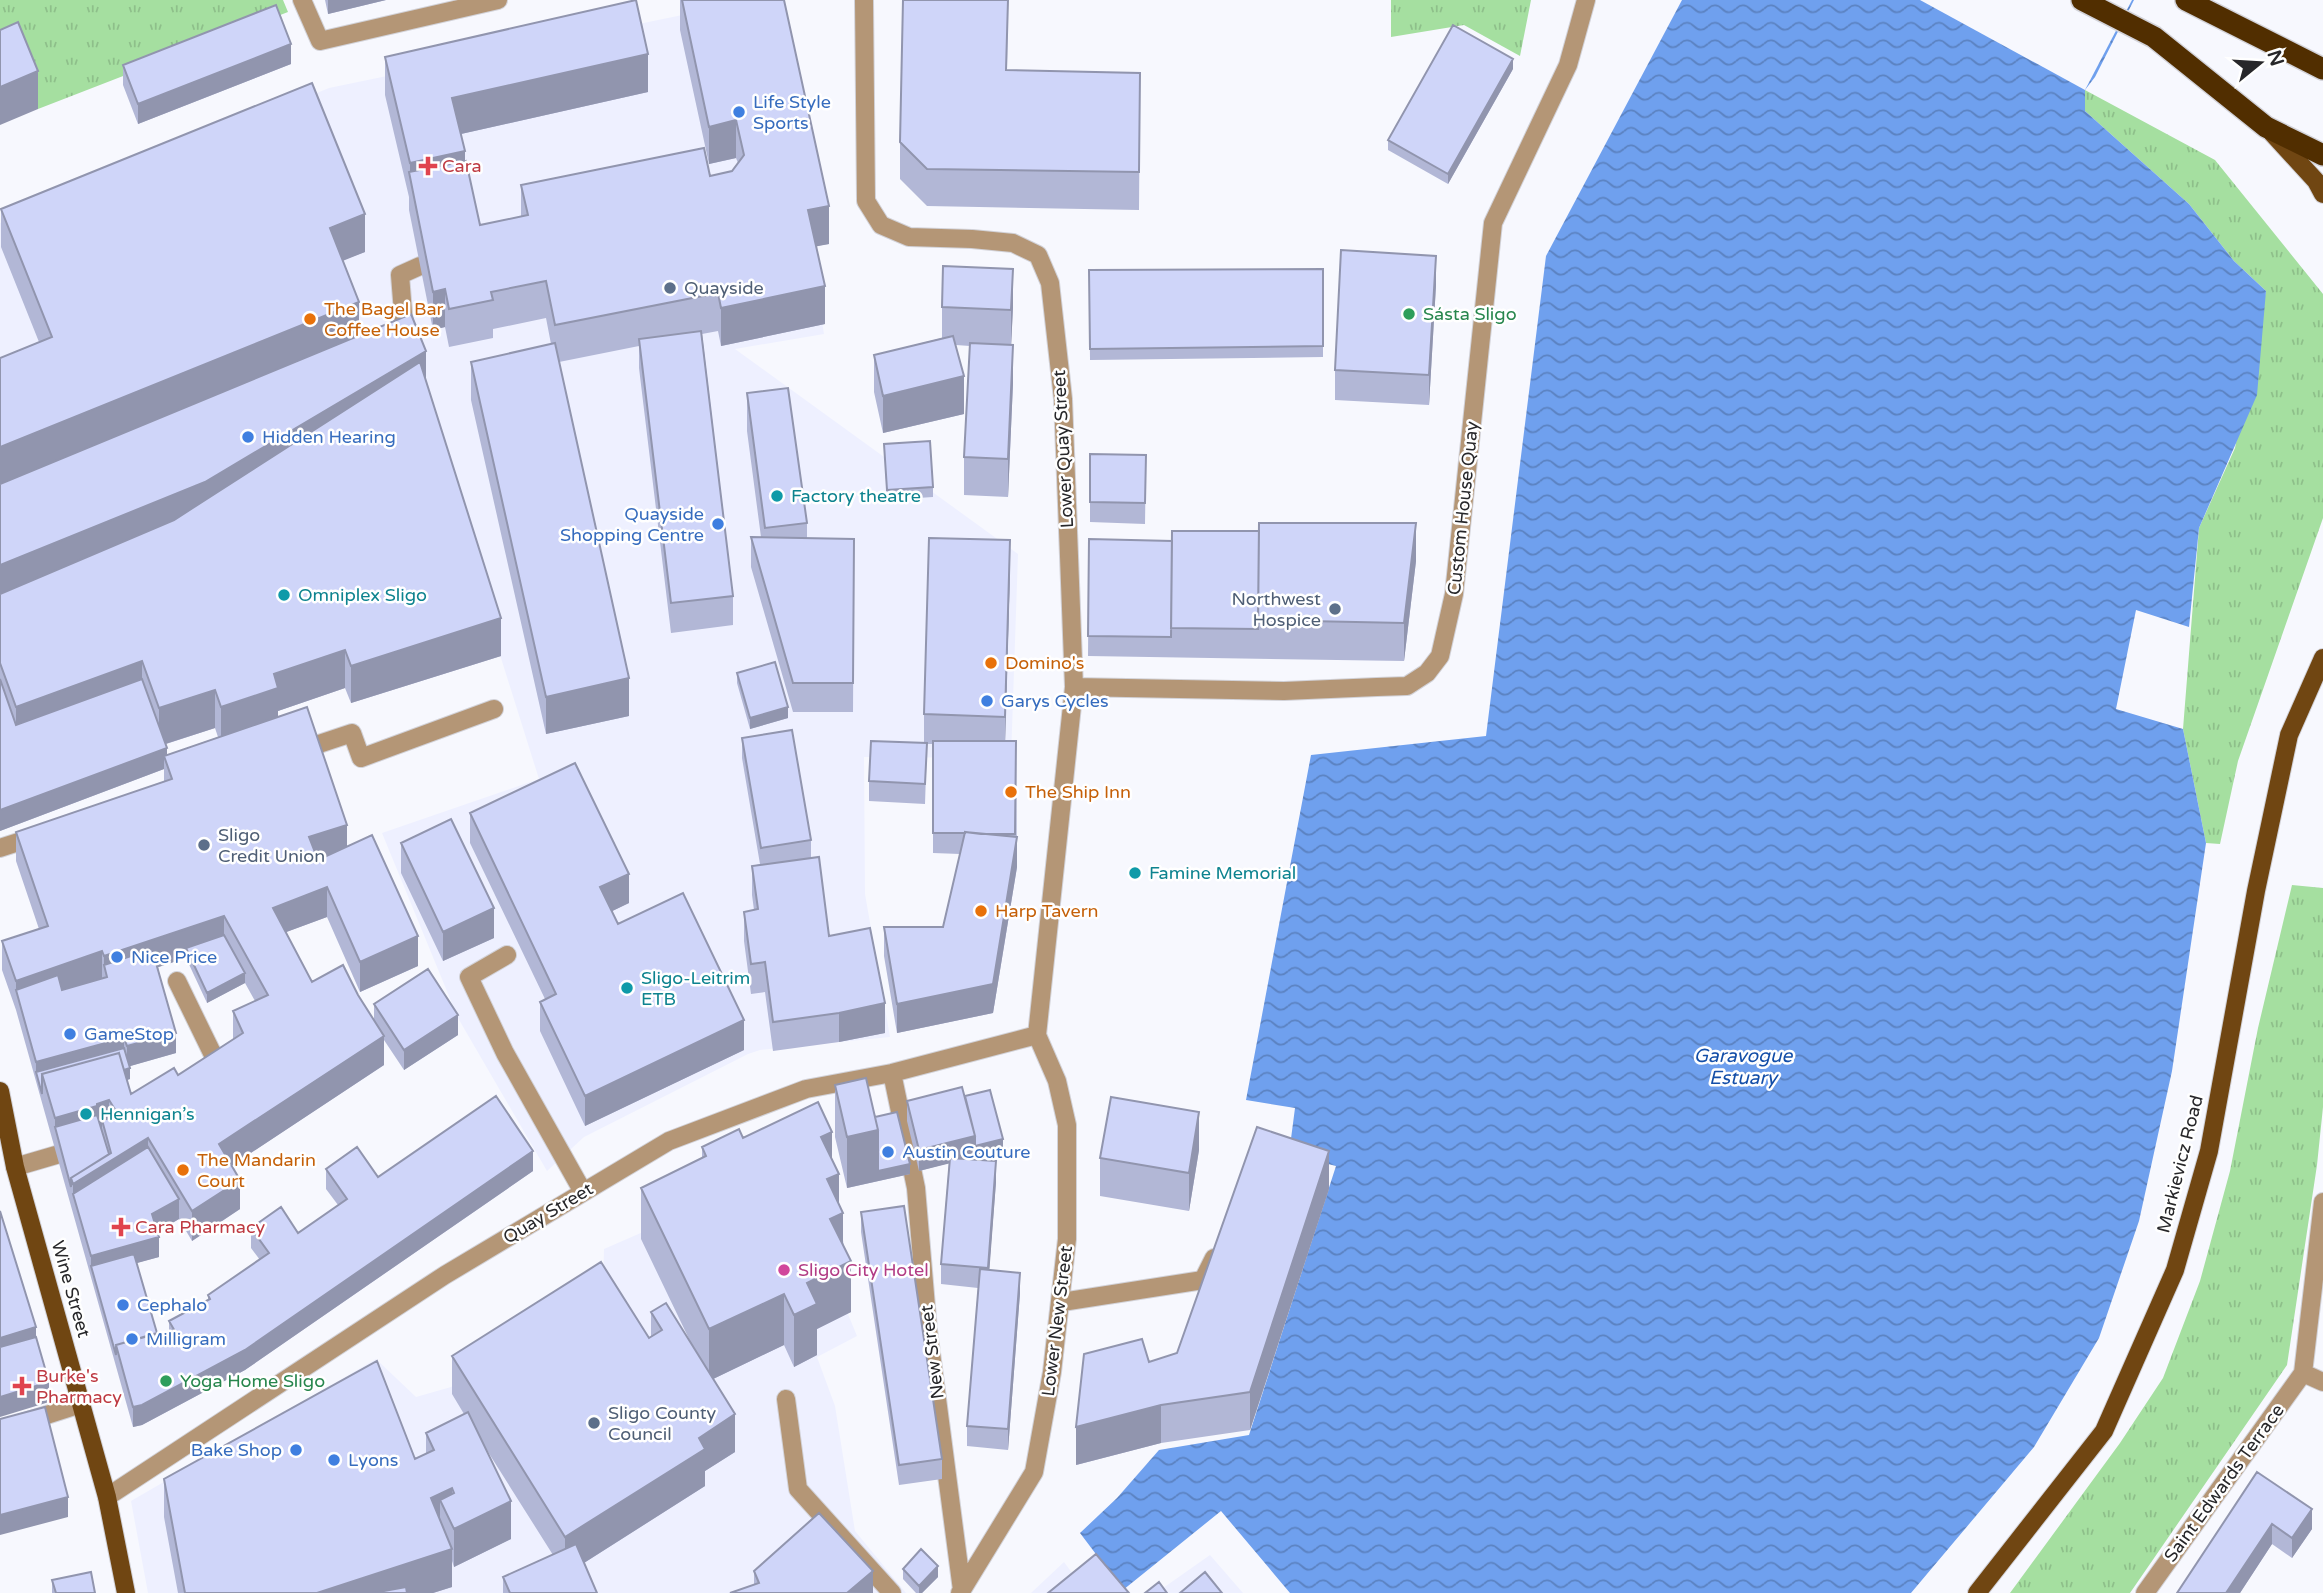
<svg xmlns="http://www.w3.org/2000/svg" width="2323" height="1593" font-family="'Varela Round',sans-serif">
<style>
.built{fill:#eef0ff}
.grass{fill:url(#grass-tufts)}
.water{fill:url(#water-waves)}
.pier{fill:#f7f8fe}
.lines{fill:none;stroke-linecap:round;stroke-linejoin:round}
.minor-casing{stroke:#d2d2d8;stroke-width:20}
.major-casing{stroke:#d2d2d8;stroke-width:20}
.highway-casing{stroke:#d2d2d8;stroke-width:24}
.minor{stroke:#b49676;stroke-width:18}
.major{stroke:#704612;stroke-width:18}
.highway{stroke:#512e00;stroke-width:21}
.wall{fill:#b2b7d6;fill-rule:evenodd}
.shaded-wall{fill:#9195ae}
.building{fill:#cfd5f9;stroke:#9195ae;stroke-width:2}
.shop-dot{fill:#3f7fe0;stroke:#fff;stroke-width:2.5}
.health-dot{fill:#e0444e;stroke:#fff;stroke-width:2.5}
.service-dot{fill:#5c6f8a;stroke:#fff;stroke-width:2.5}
.leisure-dot{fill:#2e9e5b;stroke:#fff;stroke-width:2.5}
.food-dot{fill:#e8710a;stroke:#fff;stroke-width:2.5}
.culture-dot{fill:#0f9aa8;stroke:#fff;stroke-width:2.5}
.hotel-dot{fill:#d1479c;stroke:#fff;stroke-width:2.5}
.labels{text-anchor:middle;stroke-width:5;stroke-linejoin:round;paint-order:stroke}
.shop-label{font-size:18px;fill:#366cbe;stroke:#fff;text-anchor:start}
.health-label{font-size:18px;fill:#be3a42;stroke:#fff;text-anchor:start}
.service-label{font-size:18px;fill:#4e5e75;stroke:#fff;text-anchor:start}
.food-label{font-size:18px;fill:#c56008;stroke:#fff;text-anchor:start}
.leisure-label{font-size:18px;fill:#27864d;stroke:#fff;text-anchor:start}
.street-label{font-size:18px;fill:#27272a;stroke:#fff}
.culture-label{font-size:18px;fill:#0d838f;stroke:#fff;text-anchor:start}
.hotel-label{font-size:18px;fill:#b23c85;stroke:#fff;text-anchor:start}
.water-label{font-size:19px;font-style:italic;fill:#134ea8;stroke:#fff}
</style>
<defs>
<pattern id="grass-tufts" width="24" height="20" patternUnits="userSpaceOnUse" patternTransform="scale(1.75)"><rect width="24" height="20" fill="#a5dfa0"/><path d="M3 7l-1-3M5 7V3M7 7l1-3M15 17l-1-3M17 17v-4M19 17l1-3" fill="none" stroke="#8ebf8a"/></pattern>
<pattern id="water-waves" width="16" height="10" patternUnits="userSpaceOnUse" patternTransform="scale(1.75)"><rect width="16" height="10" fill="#6fa0ee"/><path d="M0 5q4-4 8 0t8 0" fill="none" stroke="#5b82c1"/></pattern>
</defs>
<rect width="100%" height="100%" fill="#f7f8fe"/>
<path class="built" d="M755,0H771L824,334L735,349L1018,554L1011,758L864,757L865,894L890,1037L760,1050L748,1054L584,1137L547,1171L458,1018L382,833L539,779L420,400L0,632V223L329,88Z
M817,1156L842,1211L843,1302L857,1336L817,1357L835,1406L855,1531L906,1593H148L131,1501L376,1359L416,1397L451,1387L603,1294L604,1249Z
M1210,1555L1243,1593H1156Z
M1064,1562L1087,1593H1031Z"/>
<path class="grass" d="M0,0H283L288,12L38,109L0,68Z
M1391,0H1531L1520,56L1464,25L1391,37Z
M2085,90L2215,160L2323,294V518L2238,761L2220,844L2206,843L2183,729L2199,528L2235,448L2266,291L2234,261L2189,204L2085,111Z
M2292,885L2323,888V1107L2317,1165L2287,1365L2130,1593H2010L2120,1443L2163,1378L2200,1281L2230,1171L2258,1028Z"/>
<path class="water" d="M1682,0H2134L2095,77L2085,90V111L2189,204L2234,261L2266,291L2257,395L2199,528L2189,627L2136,610L2116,709L2183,729L2206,843L2172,1071L2139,1221L2099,1338L2034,1447L1911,1593H1290L1221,1511L1123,1590L1080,1533L1117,1498L1159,1450L1249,1435L1336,1166L1289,1154L1295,1108L1246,1100L1311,755L1486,736L1546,256Z"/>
<path class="pier" d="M1920,0H2132L2085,90Z"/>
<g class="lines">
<defs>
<path id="minor" d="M302,0L320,41L498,0
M864,0L866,201L881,225L909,237L972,239L1013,243L1038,255L1050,283L1063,399L1074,687L1037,1035
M402,339L405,338L400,275L420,266
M1074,687L1284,691L1377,687L1407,686L1427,673L1440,656L1454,594L1493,223L1568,65L1586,0
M310,747L352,733L361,758L494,709
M0,848L37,836
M507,955L469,977L505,1053L583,1192
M177,981L217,1063L209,1070
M892,1073L916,1188L928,1330L962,1590
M15,1167L56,1155
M1062,1302L1203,1280L1214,1258
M2303,1373L2323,1382
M786,1399L798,1489L892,1593
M0,1430L81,1404
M107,1497L445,1275L669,1141L806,1089L892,1073L1037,1035
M960,1593L1034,1472L1052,1372L1067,1239V1125L1057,1081L1037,1035
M2145,1593L2303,1373L2323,1202"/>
<path id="major" d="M2272,133L2316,181L2323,194
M0,1091L15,1167L107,1497L126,1593
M1977,1593L2104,1431L2175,1270L2209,1151L2256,891L2289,735L2323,658"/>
<path id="highway" d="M2082,0L2154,37L2266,127L2323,155
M2186,0L2323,69"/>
</defs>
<use href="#minor" class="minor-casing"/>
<use href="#major" class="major-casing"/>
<use href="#highway" class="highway-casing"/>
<use href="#minor" class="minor"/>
<use href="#major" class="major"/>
<use href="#highway" class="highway"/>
</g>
<path class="wall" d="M325,0H386L328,14Z
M680,0H784L829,244L816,246L825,324L721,346L718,331L702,334L733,596V625L671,633L639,368V346L559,362L629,716L546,734L471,400V362L551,344L546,318L493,329V338L449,347L445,327L433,330L409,210V197L385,95V57L648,92L461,134L465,161L480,225L521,217V185L710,176L732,171L738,163L736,158L709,164L680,30Z
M1008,0L1007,70L1140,73L1139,210L927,206L900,179V142Z
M291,64L138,124L123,85V65Z
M1513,69L1448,184L1388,150V140Z
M1,209L365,252L343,260L359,335L426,383L501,656L351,703L345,688L278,711V717L347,847L418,966L360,992L327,917L286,932L312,982L358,995L374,1020V1004L458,1035L404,1070L384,1040V1065L231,1166L240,1209L192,1241L179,1219L157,1232L159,1257L136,1263L157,1333L161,1340L169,1336V1321L208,1300V1295L260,1260L251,1248V1228L298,1233L338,1205L326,1189V1169L378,1177L533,1171L245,1370L142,1425L133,1427L16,1010L2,970V941L39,929L16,861V832L164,782V769L0,831V358L39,342L1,247ZM215,728L218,737L167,755L166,744ZM186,958L207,1003L245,983L255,1001L233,1011V1039L178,1075L131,1094L127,1080L130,1079V1066L176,1053L158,967Z
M1323,269V357L1090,360L1089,270Z
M1436,285L1429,405L1335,400V370Z
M942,307H1013L1011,345L1013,383L1008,497L964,495V457L970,346L956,345L964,414L883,433L874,392V355L942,338Z
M747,393L807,523V538L854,539L853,712H793L751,567V537H761L747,431Z
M884,444L933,487V497L887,500Z
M1090,454L1146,455L1145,524L1090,522Z
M1089,539L1416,561L1404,661L1088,656Z
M1010,569L1005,741H1016L1017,867L993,1013L897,1033L884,956V927H943L960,854L933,853V744H927L925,804L869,801V781L924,743V714Z
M737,673L788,718L750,729L737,683Z
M742,738L811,840V858L829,936L885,1033L839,1042L773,1051L765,992L751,994L744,941V912L754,910L752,895V866L760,864L742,758Z
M470,813L629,903L612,911L618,924L744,1050L585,1126L540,1031V1002L545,999L470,843Z
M401,843L494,938L443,961L401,873Z
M835,1085L875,1117L910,1174L847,1188L835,1137Z
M965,1096L1003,1150L965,1159L996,1182L989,1270L1020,1293L1008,1450L967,1446V1426L978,1288L941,1284V1264L949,1163L919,1171L907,1121V1101Z
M743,1138L832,1160L839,1204L851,1312L817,1329V1355L794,1367L784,1345L713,1379L735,1452L705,1471V1486L584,1563L597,1593H503V1577L553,1555L483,1444L511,1539L454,1567L452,1561V1587L433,1593H178L164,1517V1479L415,1459L426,1454V1433L464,1414L452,1394V1356L649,1338L651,1337V1312L691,1343L641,1239V1188L702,1158V1147Z
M1199,1150L1189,1211L1100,1196V1158Z
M1329,1189L1250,1430L1161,1443L1076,1465L1149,1362L1177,1353Z
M861,1212L942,1459V1479L899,1485L861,1232Z
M2257,1472L2312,1529L2292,1558L2272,1544L2240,1593H2177Z
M903,1569L938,1577L922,1593H916L903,1579Z
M754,1571L873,1593L754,1585Z
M52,1580L95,1593H52Z"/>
<path class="shaded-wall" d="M328,0H386L328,14Z
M291,44V64L138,124V104Z
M648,54V92L452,136V98Z
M1513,59V69L1448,184V174Z
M38,71V109L0,125V87Z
M736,120V158L709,164V127Z
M465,151V189L410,177V163Z
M829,206V244L808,248V210Z
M365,214V252L330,266V228Z
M1436,256V285L1429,405V375Z
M1013,269V307L1011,348V310Z
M825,286V324L721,346V308Z
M445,289V327L433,330V292Z
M359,302V340L0,485V447Z
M1013,345V383L1008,497V459Z
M426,351V389L205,520L0,603V565Z
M964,376V414L883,433V396Z
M1416,523V561L1404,661V623Z
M1010,540V569L1005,746V717Z
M501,618V656L351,703V666Z
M345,650V688L278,711V726L221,745V707L274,674Z
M142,661V699L16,745V707Z
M629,678V716L546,734V697Z
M215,690V728L159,746V708Z
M788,707V718L750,729V718Z
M1016,741L1015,844L1017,837V867L993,1013L897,1033V1004L1015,844Z
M167,748V765L164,756V769L0,831V810Z
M347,825V854L309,867V837Z
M629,874V903L600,917V887Z
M327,887V917L273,937V908Z
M494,908V938L443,961V932Z
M224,916V945L186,948V958L107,984V977L104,965V956Z
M418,936V966L360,992V962Z
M102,951V981L21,1009L16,990V981Z
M245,973V983L207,1003V993Z
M885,1003V1033L839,1042V1013Z
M458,1015V1035L404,1070V1050Z
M744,1020V1050L585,1126V1096Z
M176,1033V1053L127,1067V1046Z
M384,1036V1065L219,1174V1144Z
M124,1038V1058L42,1074L36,1072V1062Z
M130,1068V1079L50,1102L47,1092Z
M109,1100V1129L102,1120V1131L55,1127V1147V1118Z
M1199,1112V1150L1189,1211V1173Z
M878,1130L910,1164V1174L847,1188V1137Z
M832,1132V1177L839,1174V1215L843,1213V1264L830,1270L821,1137Z
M975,1136L1003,1139V1150L919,1171V1150Z
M148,1138V1167L73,1194V1184Z
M533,1151V1171L245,1370L142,1425L133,1427V1407Z
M1329,1151V1189L1250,1430V1392Z
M996,1161V1182L988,1289V1268Z
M240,1180V1209L192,1241V1211Z
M179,1199V1219L152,1235V1214Z
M159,1237V1257L94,1275L91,1266V1276V1256Z
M851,1261V1312L817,1329V1355L794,1367V1315L807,1283Z
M1020,1273V1293L1008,1450V1429Z
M784,1294V1345L709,1381V1329Z
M36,1327V1357L0,1367V1338Z
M49,1382V1402L0,1417V1397Z
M1161,1405V1443L1076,1465V1427Z
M735,1414V1452L705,1471V1486L565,1575V1537L699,1438Z
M452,1488V1524L440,1500V1532L431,1498Z
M68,1497V1517L0,1535V1515Z
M511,1501V1539L454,1567V1529Z
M2312,1509V1529L2292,1558V1538Z
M2272,1524V1544L2240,1593H2226Z
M452,1549V1587L433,1593H317Z
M938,1566V1577L922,1593H919V1586Z
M873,1571V1593H847Z"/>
<path class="building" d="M636,0L648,54L452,98L465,151L410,163L385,57Z
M682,0H784L829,206L808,210L825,286L721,308L718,293L555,325L546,281L491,292L493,300L449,309L445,289L433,292L409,172L466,161L480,225L528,215L521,185L704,148L710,176L732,171L744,155L736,120L709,127Z
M903,0H1008L1006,70L1140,73L1139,172L927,169L900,142Z
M276,5L291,44L138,104L123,65Z
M18,22L38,71L0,87V30Z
M1453,25L1513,59L1448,174L1388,140Z
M312,83L365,214L330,228L359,302L0,447V358L52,337L1,209Z
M1341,250L1436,256L1429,375L1335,370Z
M943,266L1013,269L1011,310L942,307Z
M1323,269V346L1090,349L1089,270Z
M411,314L426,351L205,482L0,565V484Z
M701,331L733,596L671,603L639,339Z
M953,336L964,376L883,396L874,355Z
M555,343L629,678L546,697L471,362Z
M970,343L1013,345L1008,459L964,457Z
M420,362L501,618L351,666L345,650L274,674L278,688L221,707L215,690L159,708L142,661L16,707L0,663V594L174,520Z
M788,388L807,523L765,528L747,393Z
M930,441L933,487L887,490L884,444Z
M1090,454L1146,455L1145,503L1090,502Z
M1259,523H1416L1404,623L1258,620Z
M1172,531H1259L1258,629L1171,628Z
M751,537L854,539L853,683H793Z
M929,538L1010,540L1005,717L924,714Z
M1089,539L1172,541L1171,637L1088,636Z
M775,662L788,707L750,718L737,673Z
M0,679L16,725L142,679L167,748L0,810Z
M307,707L347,825L309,837L318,860L372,835L418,936L360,962L327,887L273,908L312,982L343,965L358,995L384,1036L219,1144L240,1180L192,1211L148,1138L73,1184L71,1178L111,1153L102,1120L119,1116L109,1100L97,1104V1106L55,1118L42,1074L119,1053L131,1094L174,1068L178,1075L243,1033L233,1011L268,995L224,916L104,956L102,951L16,981L2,941L48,926L16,832L172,779L164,756Z
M792,730L811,840L761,848L742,738Z
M871,741L927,743L925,784L869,781Z
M933,741H1016L1015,834H981L965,832V833H933Z
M575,763L629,874L600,887L618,924L683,893L744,1020L585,1096L540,1002L556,994L470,813Z
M451,819L494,908L443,932L401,843Z
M965,832L1017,837L993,984L897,1004L884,927H943Z
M819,857L829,936L870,928L885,1003L839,1013L773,1022L765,962L751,964L744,912L758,909L752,866Z
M224,935L245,973L207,993L186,948Z
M152,949L176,1033L127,1046L124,1038L36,1062L16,990L58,975L62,990L107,977L104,965Z
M428,969L458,1015L404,1050L374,1004Z
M124,1048L130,1068L124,1070L119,1053L42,1074V1094L36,1072Z
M866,1078L878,1130L847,1137L835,1085Z
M962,1087L975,1136L919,1150L907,1101Z
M990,1090L1003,1139L975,1146V1136L965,1096Z
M496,1096L533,1151L245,1350L142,1405L133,1407L116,1345L159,1333L161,1340L176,1333L169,1321L210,1299L208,1295L269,1253L251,1228L281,1207L298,1233L347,1199L326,1169L357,1147L378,1177Z
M1111,1097L1199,1112L1189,1173L1100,1158Z
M818,1102L832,1132L821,1137L839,1174L827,1179L843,1213L830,1219L851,1261L807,1283L817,1304L794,1315L784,1294L709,1329L641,1188L706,1156L702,1147L739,1129L743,1138Z
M897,1112L910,1164L878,1171V1130L875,1117Z
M97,1115L109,1154L71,1178V1187L55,1127Z
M1257,1127L1329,1151L1250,1392L1161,1405L1076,1427L1084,1354L1142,1339L1149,1362L1177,1353Z
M148,1147L179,1199L152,1214L159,1237L91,1256L73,1194Z
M950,1158L996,1161L988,1268L941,1264Z
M904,1206L942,1459L899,1465L861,1212Z
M0,1211L36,1327L0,1338Z
M134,1254L157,1333L116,1345V1355L91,1266Z
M601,1262L649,1338L662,1330L651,1312L666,1303L735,1414L699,1438L705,1449L565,1537L452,1356Z
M980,1269L1020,1273L1008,1429L967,1426Z
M36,1337L49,1382L0,1397V1347Z
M377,1361L415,1459L434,1450L426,1433L468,1412L511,1501L454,1529L440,1500L454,1493L452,1488L431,1498L452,1549L317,1593H185L164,1479Z
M45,1407L68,1497L0,1515V1419Z
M2257,1472L2312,1509L2292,1538L2272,1524L2226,1593H2177Z
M819,1513L873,1571L847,1593H730L759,1583L754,1571Z
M576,1544L597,1593H510L503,1577Z
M921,1549L938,1566L919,1586L903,1569Z
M1096,1554L1129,1593H1048Z
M91,1572L95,1593H56L52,1580Z
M1205,1572L1222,1593H1180Z
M1159,1582L1167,1593H1145Z
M406,1587L407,1593H373Z"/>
<g class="shop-dot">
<circle cx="739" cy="112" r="7"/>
<circle cx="248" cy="437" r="7"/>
<circle cx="718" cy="524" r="7"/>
<circle cx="987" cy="701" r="7"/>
<circle cx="117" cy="957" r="7"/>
<circle cx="70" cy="1034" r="7"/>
<circle cx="888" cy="1152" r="7"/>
<circle cx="123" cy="1305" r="7"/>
<circle cx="132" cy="1339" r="7"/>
<circle cx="296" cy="1450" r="7"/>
<circle cx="334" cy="1460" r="7"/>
</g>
<g class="health-dot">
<path d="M424.5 155.5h7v7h7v7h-7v7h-7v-7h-7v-7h7z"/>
<path d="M117.5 1216.5h7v7h7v7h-7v7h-7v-7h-7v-7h7z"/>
<path d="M18.5 1375.5h7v7h7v7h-7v7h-7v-7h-7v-7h7z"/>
</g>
<g class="service-dot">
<circle cx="670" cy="288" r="7"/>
<circle cx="1335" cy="609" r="7"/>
<circle cx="204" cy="845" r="7"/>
<circle cx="594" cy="1423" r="7"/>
</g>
<g class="leisure-dot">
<circle cx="1409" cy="314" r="7"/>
<circle cx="166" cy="1381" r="7"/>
</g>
<g class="food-dot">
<circle cx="310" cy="319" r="7"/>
<circle cx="991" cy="663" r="7"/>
<circle cx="1011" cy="792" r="7"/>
<circle cx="981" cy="911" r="7"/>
<circle cx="183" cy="1170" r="7"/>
</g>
<g class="culture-dot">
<circle cx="777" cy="496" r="7"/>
<circle cx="284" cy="595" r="7"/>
<circle cx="1135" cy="873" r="7"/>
<circle cx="627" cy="988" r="7"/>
<circle cx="86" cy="1114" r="7"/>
</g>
<circle class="hotel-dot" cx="784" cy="1270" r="7"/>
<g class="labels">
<g class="shop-label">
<text x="753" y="108">Life Style<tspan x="753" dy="21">Sports</tspan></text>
<text x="262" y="443">Hidden Hearing</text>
<text x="704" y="520" text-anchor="end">Quayside<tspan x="704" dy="21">Shopping Centre</tspan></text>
<text x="1001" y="707">Garys Cycles</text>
<text x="131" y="963">Nice Price</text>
<text x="84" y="1040">GameStop</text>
<text x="902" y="1158">Austin Couture</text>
<text x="137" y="1311">Cephalo</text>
<text x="146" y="1345">Milligram</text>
<text x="282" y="1456" text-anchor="end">Bake Shop</text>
<text x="348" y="1466">Lyons</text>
</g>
<g class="health-label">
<text x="442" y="172">Cara</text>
<text x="135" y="1233">Cara Pharmacy</text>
<text x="36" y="1382">Burke's<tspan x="36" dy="21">Pharmacy</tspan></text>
</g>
<g class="service-label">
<text x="684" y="294">Quayside</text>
<text x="1321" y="605" text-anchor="end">Northwest<tspan x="1321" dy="21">Hospice</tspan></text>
<text x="218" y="841">Sligo<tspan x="218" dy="21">Credit Union</tspan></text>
<text x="608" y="1419">Sligo County<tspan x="608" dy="21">Council</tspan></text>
</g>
<g class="food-label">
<text x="324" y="315">The Bagel Bar<tspan x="324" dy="21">Coffee House</tspan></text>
<text x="1005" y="669">Domino's</text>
<text x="1025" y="798">The Ship Inn</text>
<text x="995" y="917">Harp Tavern</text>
<text x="197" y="1166">The Mandarin<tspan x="197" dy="21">Court</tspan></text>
</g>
<g class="leisure-label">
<text x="1423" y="320">Sásta Sligo</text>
<text x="180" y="1387">Yoga Home Sligo</text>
</g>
<g class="street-label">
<text transform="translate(1063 449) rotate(-93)" y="6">Lower Quay Street</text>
<text transform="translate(1463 508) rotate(-84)" y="6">Custom House Quay</text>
<text transform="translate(2180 1164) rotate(-76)" y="6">Markievicz Road</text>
<text transform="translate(548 1213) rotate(-31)" y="6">Quay Street</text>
<text transform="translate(71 1289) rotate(74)" y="6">Wine Street</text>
<text transform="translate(1057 1321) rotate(-83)" y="6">Lower New Street</text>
<text transform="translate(932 1352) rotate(-97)" y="6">New Street</text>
<text transform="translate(2224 1483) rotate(-54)" y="6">Saint Edwards Terrace</text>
</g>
<g class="culture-label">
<text x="791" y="502">Factory theatre</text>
<text x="298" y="601">Omniplex Sligo</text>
<text x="1149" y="879">Famine Memorial</text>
<text x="641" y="984">Sligo-Leitrim<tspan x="641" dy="21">ETB</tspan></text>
<text x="100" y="1120">Hennigan’s</text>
</g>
<g class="hotel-label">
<text x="798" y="1276">Sligo City Hotel</text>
</g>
<g class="water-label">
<text x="1743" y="1062">Garavogue<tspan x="1743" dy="22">Estuary</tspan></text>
</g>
</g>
<g transform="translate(2260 63) rotate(72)" stroke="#ffffff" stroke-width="5" paint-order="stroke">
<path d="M0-5L12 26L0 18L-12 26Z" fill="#27272a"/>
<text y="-10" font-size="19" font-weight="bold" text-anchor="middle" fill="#27272a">N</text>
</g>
</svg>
